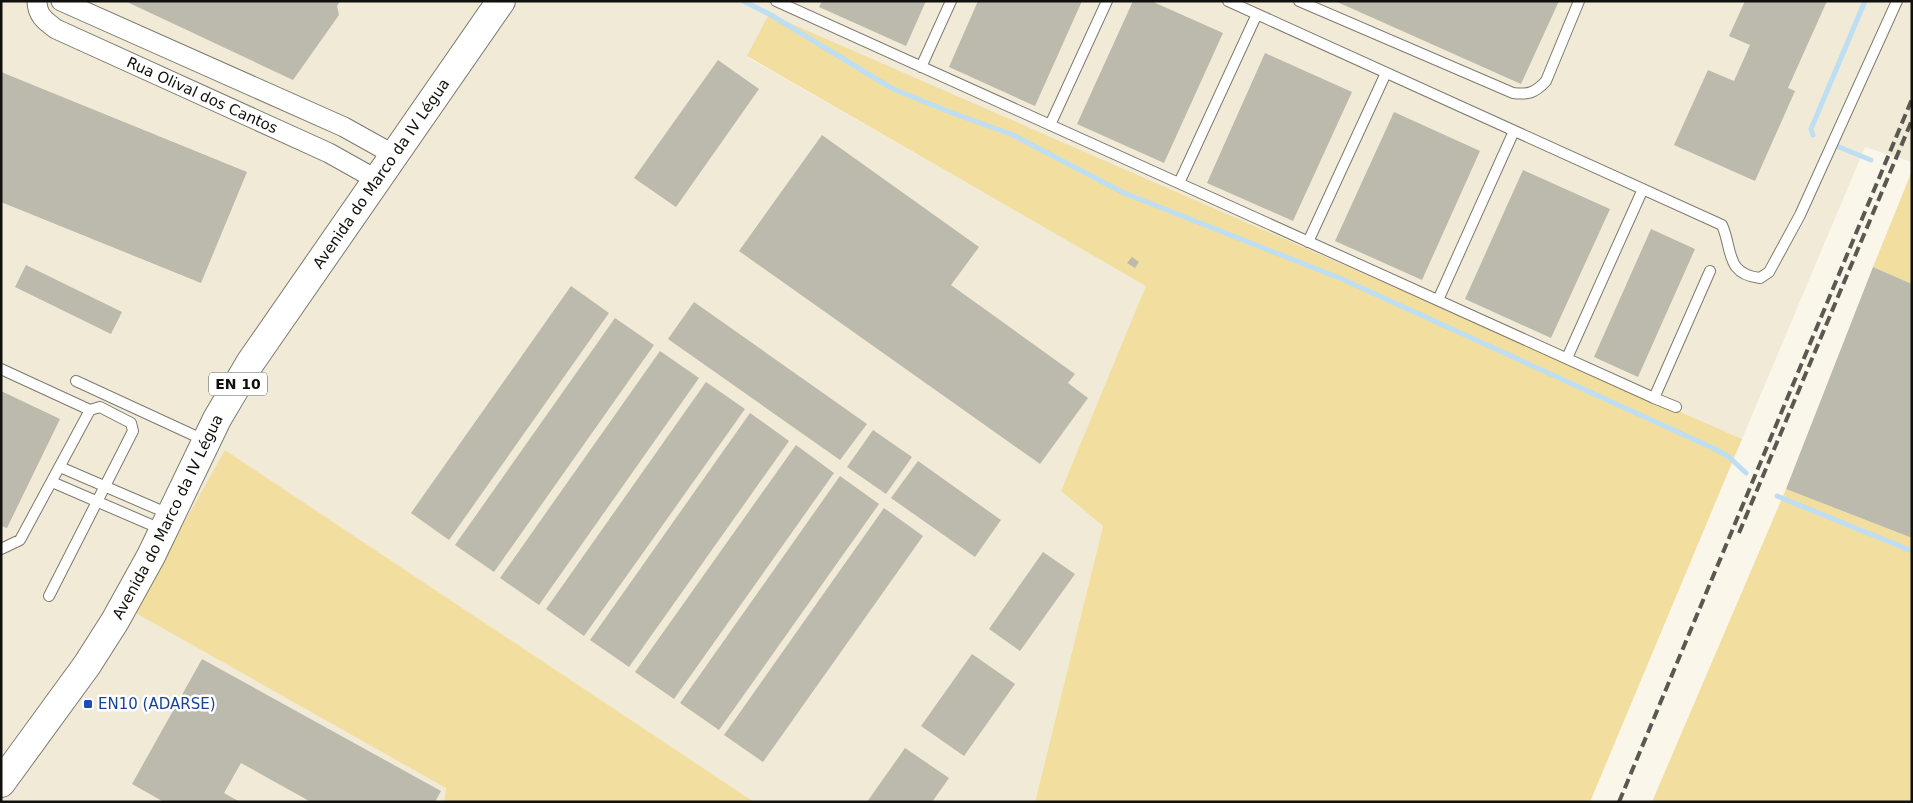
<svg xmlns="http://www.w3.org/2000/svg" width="1913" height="803" font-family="'DejaVu Sans',sans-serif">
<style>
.built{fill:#f0ead7}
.green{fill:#f2de9e}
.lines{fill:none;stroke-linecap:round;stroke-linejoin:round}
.stream{stroke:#bedef3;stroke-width:5}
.building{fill:#bcb9ad}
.lane-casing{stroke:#7d7a6f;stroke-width:12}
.street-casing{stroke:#7d7a6f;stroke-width:21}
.primary-casing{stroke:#7d7a6f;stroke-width:30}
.lane{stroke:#fff;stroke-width:10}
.street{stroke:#fff;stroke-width:19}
.primary{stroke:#fff;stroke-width:28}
.rail{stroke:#5a5852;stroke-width:4;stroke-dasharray:10 5;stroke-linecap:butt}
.transit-dot{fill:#1a4fb4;stroke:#fff;stroke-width:2}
.labels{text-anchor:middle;stroke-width:5;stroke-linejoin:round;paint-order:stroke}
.shield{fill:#fff;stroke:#585855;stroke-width:1}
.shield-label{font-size:14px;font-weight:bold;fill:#11100c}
.street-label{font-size:15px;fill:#11100c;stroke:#fff}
.transit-label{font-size:15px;fill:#164399;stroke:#fff;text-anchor:start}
</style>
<rect width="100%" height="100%" fill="#faf6ea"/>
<path class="built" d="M1,1H1912V162L1865,147L1742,439L1674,410L747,57L1147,286L1061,491L1103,526L1035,802H754L225,450L446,789L444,802H1Z"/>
<path class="green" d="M769,14L1742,439L1590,802H1035L1103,526L1061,491L1146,286L747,56Z
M1912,171V284L1873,267Z
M225,450L754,802H444L446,788L134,612Z
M1786,489L1912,538V802H1652Z"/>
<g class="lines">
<path class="stream" d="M743,1L771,15L893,89L950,112L1013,135L1124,193L1342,279L1715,449L1729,457L1746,473
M1813,135L1811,129L1865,1
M1834,145L1871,160
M1777,496L1912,551"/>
</g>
<path class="building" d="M125,1H340L337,6L339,15L293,80Z
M822,1H926L906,46L819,7Z
M978,1H1082L1035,106L949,67Z
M1133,1H1151L1223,33L1164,163L1077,124Z
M1335,1H1559L1521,84Z
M1745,1H1827L1788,88L1795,91L1755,181L1674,145L1708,70L1734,81L1750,45L1729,36Z
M1265,53L1352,92L1293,221L1207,183Z
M718,60L759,89L676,207L634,178Z
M1,72L247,172L201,283L1,202Z
M1394,112L1480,151L1422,280L1335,241Z
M822,135L979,247L951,285L1075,374L1068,383L1088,398L1040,464L739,251Z
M1523,170L1610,209L1551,338L1465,299Z
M1651,229L1695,249L1638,377L1594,357Z
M1132,257L1139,262L1135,268L1127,263Z
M26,265L122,312L111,334L15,287Z
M1873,267L1912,284V538L1786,489Z
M571,286L609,313L449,540L411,513Z
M694,302L867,424L840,460L668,339Z
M615,318L654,345L494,572L455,545Z
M660,351L699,378L539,605L500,578Z
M706,382L745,409L584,636L546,609Z
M1,391L60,419L7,528L1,526Z
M750,413L789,441L629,667L590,640Z
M873,430L912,457L886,494L847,467Z
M796,445L834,473L674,699L635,672Z
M918,461L1001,520L975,557L891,498Z
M840,476L879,504L719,730L680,703Z
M884,508L923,536L763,762L724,735Z
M1043,552L1075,574L1020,651L989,629Z
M972,654L1015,684L964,756L921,726Z
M202,659L441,791L435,802H311L241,763L224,793L240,802H164L132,784Z
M905,748L949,778L932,802H867Z"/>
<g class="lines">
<defs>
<path id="lane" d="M776,1L1654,398L1710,271
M1228,1L1722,225C1733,250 1725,274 1760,278L1769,272L1800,215L1897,1
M1299,1L1513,93C1528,95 1535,93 1546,81L1579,1
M921,67L951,1
M1050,125L1107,1
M1179,183L1257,14
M1308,242L1386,73
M1438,300L1514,131
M1567,358L1643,189
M1,369L90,410
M76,381L204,440
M1654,398L1676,407
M60,467L169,514
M52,482L163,530
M1,549L20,540L90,410L100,407L131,423L133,431L49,596"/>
<g id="street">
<path id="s1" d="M37,1C37,15 45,21 56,29L329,153L379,181"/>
<path d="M61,1L344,127L396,156"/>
</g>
<g id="primary">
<path id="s2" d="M1,783L87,665L115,621L151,556L217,419L250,363L501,1"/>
</g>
</defs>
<use href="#lane" class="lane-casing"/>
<use href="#street" class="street-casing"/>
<use href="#primary" class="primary-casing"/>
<use href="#lane" class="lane"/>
<use href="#street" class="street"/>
<use href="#primary" class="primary"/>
<path class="rail" d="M1739,533L1912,120
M1619,802L1912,99"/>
</g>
<rect class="transit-dot" x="83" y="699" width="10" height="10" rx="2.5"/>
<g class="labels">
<rect class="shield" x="209" y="372.5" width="58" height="23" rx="4"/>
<g class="shield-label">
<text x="238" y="389">EN 10</text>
</g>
<g class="street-label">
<text dy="5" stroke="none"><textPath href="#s1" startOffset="196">Rua Olival dos Cantos</textPath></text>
<text dy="5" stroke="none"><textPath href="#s2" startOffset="720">Avenida do Marco da IV Légua</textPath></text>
<text dy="5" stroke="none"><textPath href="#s2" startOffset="315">Avenida do Marco da IV Légua</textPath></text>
</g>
<g class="transit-label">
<text x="98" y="709">EN10 (ADARSE)</text>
</g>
</g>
<rect width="1913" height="803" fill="none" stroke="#11100c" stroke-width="5"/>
</svg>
